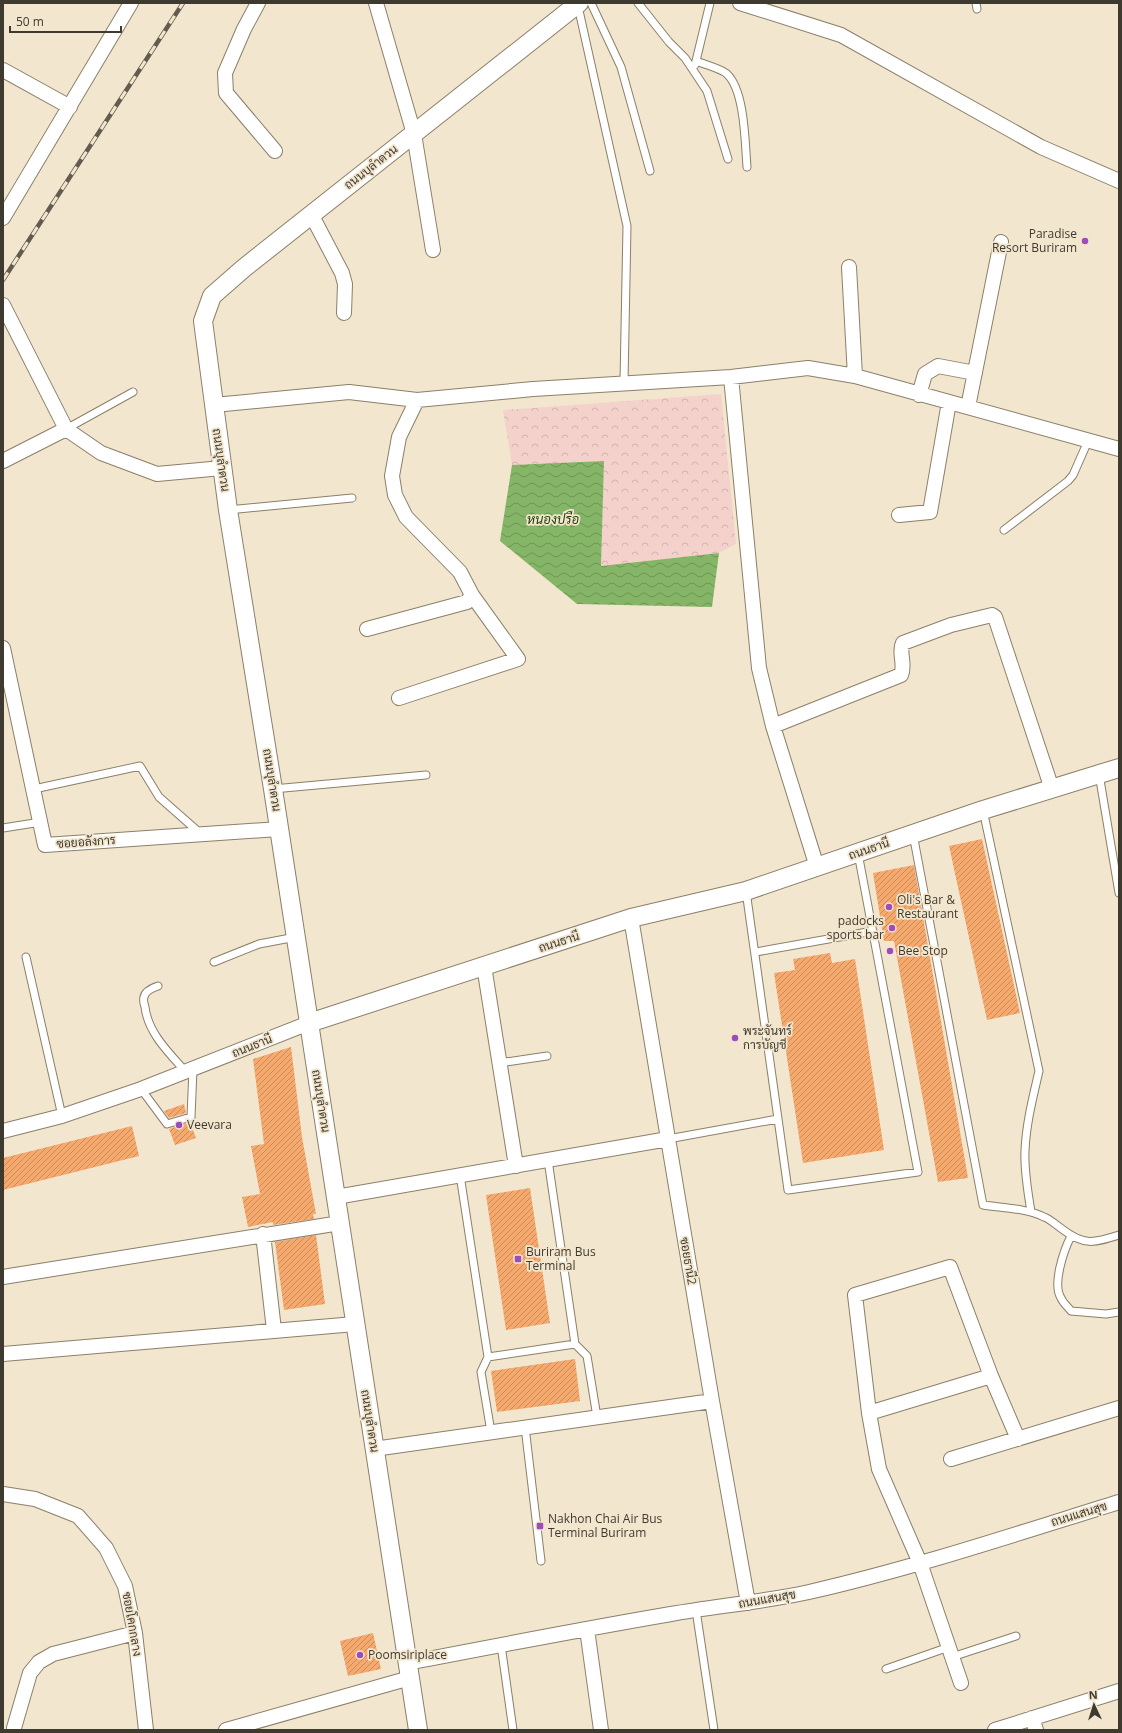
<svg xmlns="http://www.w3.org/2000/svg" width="1122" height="1733" font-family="'Open Sans',Sarabun,sans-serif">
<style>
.park{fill:url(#park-crowns)}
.water{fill:url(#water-waves)}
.building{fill:url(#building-hatch)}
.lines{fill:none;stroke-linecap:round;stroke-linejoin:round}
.service-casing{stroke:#8b7f6a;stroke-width:9}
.minor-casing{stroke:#8b7f6a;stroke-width:16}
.tertiary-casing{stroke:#8b7f6a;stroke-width:20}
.service{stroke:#fff;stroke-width:7}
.minor{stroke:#fff;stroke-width:14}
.tertiary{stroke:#fff;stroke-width:18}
.rail-casing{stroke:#625b4f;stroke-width:4.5}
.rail{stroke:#f3e6ce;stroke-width:3;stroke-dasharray:9;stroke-linecap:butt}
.poi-dot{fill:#9c4cbc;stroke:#f3e6ce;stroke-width:1.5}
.labels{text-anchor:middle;stroke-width:3.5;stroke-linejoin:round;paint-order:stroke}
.street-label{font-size:12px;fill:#3f3a30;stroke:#f3e6ce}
.poi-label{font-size:12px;fill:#3f3a30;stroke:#f3e6ce;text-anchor:start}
.water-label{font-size:13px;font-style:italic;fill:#1f3e05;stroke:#f3e6ce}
</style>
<defs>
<pattern id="park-crowns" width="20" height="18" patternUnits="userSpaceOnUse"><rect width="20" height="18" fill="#f4d1ca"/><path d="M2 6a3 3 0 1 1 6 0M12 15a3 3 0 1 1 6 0" fill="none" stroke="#d2b4ae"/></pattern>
<pattern id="water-waves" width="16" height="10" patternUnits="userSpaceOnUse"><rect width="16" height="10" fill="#85b566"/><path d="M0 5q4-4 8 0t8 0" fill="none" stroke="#6e9454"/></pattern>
<pattern id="building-hatch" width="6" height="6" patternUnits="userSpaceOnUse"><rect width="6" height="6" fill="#f6a96d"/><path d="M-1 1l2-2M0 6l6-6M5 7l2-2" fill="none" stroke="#c98b5a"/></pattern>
</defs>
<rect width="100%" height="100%" fill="#f3e6ce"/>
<path class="park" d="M721,394L736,544L719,553L601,566L604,461L512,465L503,410Z"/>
<path class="water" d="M604,461L601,566L719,553L712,607L577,604L500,541L512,465Z"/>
<path class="building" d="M982,839L1020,1013L987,1020L949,846Z
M914,865L968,1178L938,1182L894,941H884L873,873Z
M830,953L832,963L855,959L884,1150L803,1163L774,973L795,970L793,959Z
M291,1047L302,1137L316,1214H313L314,1219L273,1225V1222L248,1227L242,1197L260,1194L251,1146L264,1144L253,1059Z
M184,1104L186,1113L169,1118L164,1111Z
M190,1122L196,1138L175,1145L169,1129Z
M132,1126L139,1156L3,1190V1158Z
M530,1188L550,1323L506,1330L486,1195Z
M316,1235L325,1304L284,1310L275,1242Z
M575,1359L580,1401L497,1412L491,1371Z
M373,1633L381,1669L348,1676L340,1641Z"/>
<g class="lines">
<defs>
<path id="service" d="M591,3L621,67L650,171
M638,3L669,42L685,58L707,91L728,159
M976,3L977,9
M578,6L627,226L624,382
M696,61C706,65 720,68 727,74C745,91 745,143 747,167
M695,65L710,3
M66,429L133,392
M228,510L352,498
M1004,530L1068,481L1073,475L1088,441
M1099,774L1119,893
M34,789L140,766L159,797L201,834
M273,789L426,775
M983,810L1039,1071C1033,1097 1026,1124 1025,1151C1024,1171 1028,1192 1031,1212
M3,828L41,822
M913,834L983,1205C1003,1208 1026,1208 1044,1217C1050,1219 1056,1225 1062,1229C1084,1246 1094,1243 1119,1235
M746,891L788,1190L918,1172L858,853
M756,952L873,931
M26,957L62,1116
M214,962L259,944L296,937
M158,986C152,988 145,991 144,997C143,1000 144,1004 145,1007C148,1033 169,1053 186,1072
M499,1063L547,1056
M141,1089L167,1124L191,1117L193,1069
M668,1139L778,1119
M548,1160L575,1344
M460,1175L488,1357
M1071,1236C1064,1250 1052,1284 1061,1298C1063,1303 1068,1307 1071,1311L1106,1314L1119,1312
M525,1427L541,1561
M491,1432L481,1372L488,1357L575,1344L587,1356L597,1417
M696,1610L714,1730
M501,1645L513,1730
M952,1657L1016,1636
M886,1669L949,1647"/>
<path id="minor" d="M258,3L244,29L225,73L226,93L275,151
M376,3L414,134L433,250
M740,3L841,35L1041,147L1119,181
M3,70L70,107
M311,214L342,273L345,284L344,313
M3,218L131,3
M849,267L855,376
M3,305L66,429L101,453L157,474L222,468
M731,377L759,668L773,726L817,867
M919,395L925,374L938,366L975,373
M214,405L349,392L417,400L533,389L731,377L808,368L855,376L1119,449
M968,407L1001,242
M3,461L66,429
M899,515L930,512L949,402
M367,629L467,602L472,595L460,572L406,517L395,495L392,476L399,437L417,400
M3,648L45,845L279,829
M399,698L518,659L472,595
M773,726L901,675C906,664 898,653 903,643L951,625L992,615L995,617L997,623L1052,789
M631,918L712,1401L748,1603
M484,966L516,1166
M3,1131L62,1116L141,1089L309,1023
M336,1197L668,1139
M263,1234L274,1330
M3,1277L340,1223
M3,1354L355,1324
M869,1413L991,1376
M374,1449L712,1401
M951,1459L1119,1408
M3,1494L35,1499L78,1516L106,1548L125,1586L135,1633L146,1730
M587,1629L601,1730
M407,1663C495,1646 583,1629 671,1614C717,1606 763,1602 809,1592C914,1568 1016,1534 1119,1502
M961,1683L920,1563L879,1469L869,1413L855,1295L950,1267L991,1376L1018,1439
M1032,1718L1036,1730
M14,1728L30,1673L39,1662L53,1654L135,1633
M226,1730L410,1678
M995,1730L1119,1691"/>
<path id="tertiary" d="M309,1023L631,918L746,891L983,810L1119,768
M418,1730L273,789L228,510L203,321L212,296L244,268L579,3"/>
</defs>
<use href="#service" class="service-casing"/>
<use href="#minor" class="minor-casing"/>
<use href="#tertiary" class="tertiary-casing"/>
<use href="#service" class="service"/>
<use href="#minor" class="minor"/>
<use href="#tertiary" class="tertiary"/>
<defs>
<path id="rail" d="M3,280L183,3"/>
</defs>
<use href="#rail" class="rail-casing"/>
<use href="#rail" class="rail"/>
</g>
<g class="poi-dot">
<circle cx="1085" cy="241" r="4"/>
<circle cx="889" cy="907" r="4"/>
<circle cx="892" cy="928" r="4"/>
<circle cx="890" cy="951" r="4"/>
<circle cx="735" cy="1038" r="4"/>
<circle cx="179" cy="1125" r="4"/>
<rect x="514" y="1255" width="8" height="8" rx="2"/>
<rect x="536" y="1522" width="8" height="8" rx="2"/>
<circle cx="360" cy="1655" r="4"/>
</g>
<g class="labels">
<g class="street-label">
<text transform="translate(371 167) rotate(-38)" y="4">ถนนบุลำดวน</text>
<text transform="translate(221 460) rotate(82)" y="4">ถนนบุลำดวน</text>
<text transform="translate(272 780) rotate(81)" y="4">ถนนบุลำดวน</text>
<text transform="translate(86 842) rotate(-4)" y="4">ซอยอลังการ</text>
<text transform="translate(869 849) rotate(-19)" y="4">ถนนธานี</text>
<text transform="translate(559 942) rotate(-18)" y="4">ถนนธานี</text>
<text transform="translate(252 1046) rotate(-22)" y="4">ถนนธานี</text>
<text transform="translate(321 1101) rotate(81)" y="4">ถนนบุลำดวน</text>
<text transform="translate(688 1261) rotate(80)" y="4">ซอยธานี2</text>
<text transform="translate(370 1421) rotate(81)" y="4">ถนนบุลำดวน</text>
<text transform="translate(1079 1514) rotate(-17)" y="4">ถนนแสนสุข</text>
<text transform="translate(767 1599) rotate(-10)" y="4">ถนนแสนสุข</text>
<text transform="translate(132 1624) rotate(80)" y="4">ซอยโคกกลาง</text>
</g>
<g class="poi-label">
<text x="1077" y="238" text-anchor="end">Paradise<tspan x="1077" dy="14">Resort Buriram</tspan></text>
<text x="897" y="904">Oli's Bar &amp;<tspan x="897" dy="14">Restaurant</tspan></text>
<text x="884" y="925" text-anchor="end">padocks<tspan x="884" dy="14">sports bar</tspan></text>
<text x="898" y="955">Bee Stop</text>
<text x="743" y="1035">พระจันทร์<tspan x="743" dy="14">การบัญชี</tspan></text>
<text x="187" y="1129">Veevara</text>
<text x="526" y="1256">Buriram Bus<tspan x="526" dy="14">Terminal</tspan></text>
<text x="548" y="1523">Nakhon Chai Air Bus<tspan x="548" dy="14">Terminal Buriram</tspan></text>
<text x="368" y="1659">Poomsiriplace</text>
</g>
<g class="water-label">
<text x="553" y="524">หนองปรือ</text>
</g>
</g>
<rect width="1122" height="1733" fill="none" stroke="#3f3a30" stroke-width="8"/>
<g transform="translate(1094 1705) rotate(356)" stroke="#f3e6ce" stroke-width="3" paint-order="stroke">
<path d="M0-3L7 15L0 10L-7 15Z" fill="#3f3a30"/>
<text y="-6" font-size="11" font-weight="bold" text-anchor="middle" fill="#3f3a30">N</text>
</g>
<path d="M10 26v6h111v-6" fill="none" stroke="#3f3a30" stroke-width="2"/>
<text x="16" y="26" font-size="12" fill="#3f3a30" stroke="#f3e6ce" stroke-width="3" paint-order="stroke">50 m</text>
</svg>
